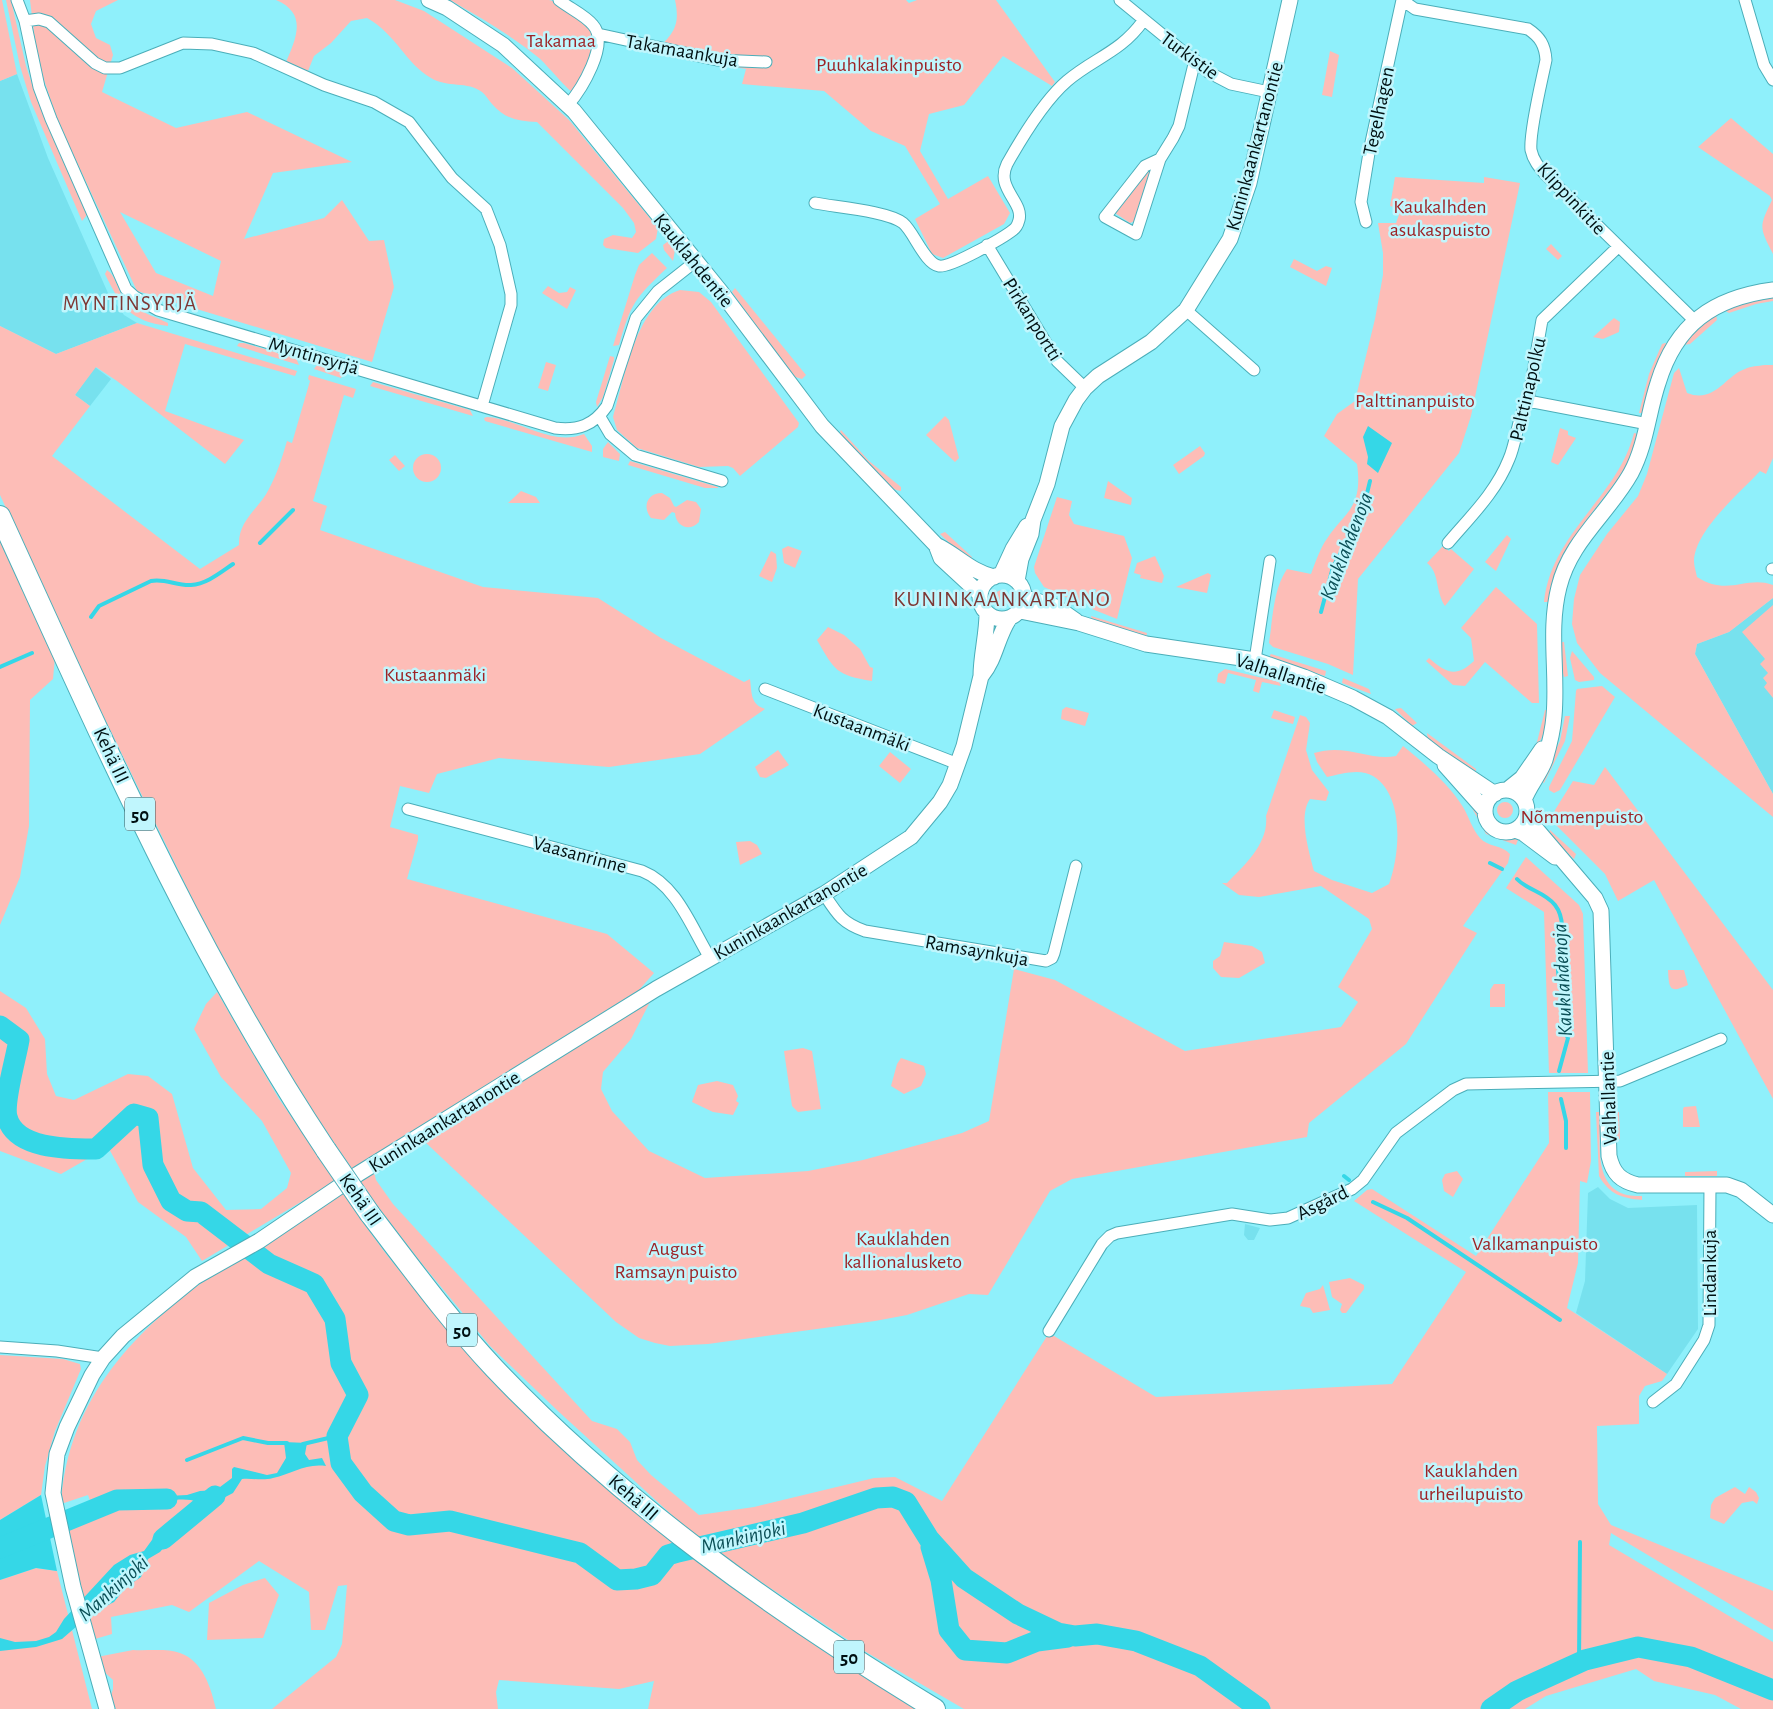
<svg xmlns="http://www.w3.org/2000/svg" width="1773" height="1709" font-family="'Alegreya Sans',sans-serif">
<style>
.built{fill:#77e1ee}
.green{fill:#fdbdb7;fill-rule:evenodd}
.water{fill:#35d7e7}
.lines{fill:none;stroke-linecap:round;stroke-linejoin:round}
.stream{stroke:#35d7e7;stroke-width:4}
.river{stroke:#35d7e7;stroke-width:21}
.minor-casing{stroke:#4baeb9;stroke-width:13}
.tertiary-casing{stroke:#4baeb9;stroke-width:17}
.trunk-casing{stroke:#4baeb9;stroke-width:22}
.minor{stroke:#fff;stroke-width:11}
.tertiary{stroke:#fff;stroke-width:15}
.trunk{stroke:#fff;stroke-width:20}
.trunk-bridge-casing{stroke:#4baeb9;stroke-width:22;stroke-linecap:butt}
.trunk-bridge{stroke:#fff;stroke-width:20}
.labels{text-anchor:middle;stroke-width:5;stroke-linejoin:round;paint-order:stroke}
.shield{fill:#c0f6fd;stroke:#3a5558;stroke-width:1}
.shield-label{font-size:19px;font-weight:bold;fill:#001012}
.park-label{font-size:20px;fill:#9d2326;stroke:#c0f6fd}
.street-label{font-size:20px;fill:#001012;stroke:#c0f6fd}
.neighbourhood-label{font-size:21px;letter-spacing:1px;fill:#7e3733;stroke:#c0f6fd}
.water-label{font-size:21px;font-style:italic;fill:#0b4f56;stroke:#c0f6fd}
.quarter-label{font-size:22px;letter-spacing:1px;fill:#7e3733;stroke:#c0f6fd}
</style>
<rect width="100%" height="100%" fill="#8ff0fb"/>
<path class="built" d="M17,74L48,158L108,293L124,315L137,323L56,354L0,326V81Z
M95,367L111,379L90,406L75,395Z
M1773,598V794L1695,654L1697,644L1729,632Z
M1598,1187L1610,1199L1628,1208L1697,1205L1698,1329L1667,1374L1576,1313L1585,1281L1588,1193Z
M1245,1224L1260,1228L1254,1240H1248L1244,1235Z"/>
<path class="green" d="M0,0H2L17,74L0,81Z
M6,0H11L26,66L38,102L87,215L82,221L31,102L20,66Z
M30,0H118L96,11L91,24L96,38L110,45L113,55L102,92L176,128L247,112L352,162L273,173L244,239L324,218L342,200L369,241L384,240L394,287L372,362L137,291L58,122L37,59ZM120,212L221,261L213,296L156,273Z
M276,0H395L424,11L512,68L569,120L658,228L656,239L638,253L606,248L603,245L604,239L613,235L632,238L636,232L634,223L623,208L537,122C518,121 505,119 492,104C489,101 486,95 482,92C468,81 447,88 431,78C405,63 397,35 367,18L351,21L331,43L314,56L308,71L286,62C297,37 307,13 276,0Z
M450,0C481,0 520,0 549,0C559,1 591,25 593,35C597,53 583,73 575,88L571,91C567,89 546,64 539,58C511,35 481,18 450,0Z
M675,0H906L909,3L917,0H996L1055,82L1052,86L1003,56L964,105L929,114L920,151L948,199L988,176L1010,213L1004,224L943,258L932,254L915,219L940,204L905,146L871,131L824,91L742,84L746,69L654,53C672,34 681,28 675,0Z
M1330,51L1339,55L1332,97L1322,95Z
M1731,118L1773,154V254C1759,227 1759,227 1772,200L1770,196L1698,147Z
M1147,170L1151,171L1135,221L1130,223L1115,213Z
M1395,177L1484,183V177L1520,183L1471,416L1459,453L1358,579L1353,675L1328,664L1273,647L1269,643C1273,618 1273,590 1287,569L1311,574C1314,566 1317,557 1321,549C1340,512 1364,514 1357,464L1324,436L1337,414L1355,401L1375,319L1383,275V253L1378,223H1396L1401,209L1390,206Z
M670,240L675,250L673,261L664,250L663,245Z
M1551,244L1562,256L1558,260L1546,249Z
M652,253L667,268C635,298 631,303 619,345L613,346L635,275L639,265Z
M1294,259L1317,271L1326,266L1332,268L1326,286L1290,267Z
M107,270C116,276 117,288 123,297C133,310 154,316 168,323V326C130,321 121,307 105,274Z
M548,286L559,293L567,292L570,287L576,290L567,309L542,293Z
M735,288L806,375L802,379L792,376L732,292Z
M680,290L699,292L711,302L799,423L798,427L740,476L733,468L728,466L699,467L637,448L617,430L613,417C625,378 635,304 680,290Z
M1773,296V301L1756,304L1729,313L1724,310L1736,304Z
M1716,314L1717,320L1690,344L1683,345L1699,327Z
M1614,318L1620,322L1619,332L1603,339L1593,337Z
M137,323L297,371L295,376L185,344L165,411L244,440L225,464L117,381L96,367L75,395L90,406L52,456L200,569L239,545C238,520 259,509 269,489C277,474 282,458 287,441L292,443L310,381L308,379L309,375L356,389L353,398L344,395L313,501L327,506L320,530L483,587L598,598L661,638L744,682L750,679C752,693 750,704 765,709L700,754L609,767L499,758L437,774L429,793L400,786L390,827L418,835V840L407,879L607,934L654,973L639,990L352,1169L294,1084L226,968L77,662L0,495V326L56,354Z
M244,343L296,358L299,365L237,346L239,343Z
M1665,343L1668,344L1643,413H1639L1649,374L1662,344Z
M610,356L614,357V360L603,397L597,407L596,402Z
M546,362L556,365L548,391L538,388Z
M317,365L345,373L341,378L314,369Z
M1765,365H1773V458L1766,474L1760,471C1740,493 1695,530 1694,561C1694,566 1696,572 1697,577C1728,597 1746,575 1773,585V598L1729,632L1697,644L1695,654L1773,794V817L1600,673L1577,643L1572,624L1574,599L1580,575L1607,534L1638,496L1647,474L1674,373L1679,368L1687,393C1715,404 1726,375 1745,369C1751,366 1758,366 1765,365Z
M373,382L470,410L473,416L370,386Z
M945,416L949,420L959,458L955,462L926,435Z
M487,417C519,419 551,447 584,434L592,446V452L485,421L484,418Z
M1560,428L1568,431V435L1576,438L1558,465L1551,462Z
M841,430L869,461L901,487V491C881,489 852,449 840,432Z
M1634,433L1638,434L1639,437L1624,471L1584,523L1563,556L1548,602H1544C1551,533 1618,497 1634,433Z
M608,442L620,454L619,461L603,457V449Z
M1200,446L1205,453L1204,456L1179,474L1173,465Z
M413 468a14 14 0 1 1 28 0a14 14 0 1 1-28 0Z
M395,455L405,466L399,471L389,460Z
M630,461L718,487V488H705L628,465Z
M1108,481L1132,498L1131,505L1104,498Z
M521,491L536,497L540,503H508Z
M662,493L670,498L674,506L676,507L687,500L696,502L701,509L699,522C690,532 676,527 675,513L672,512L664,520L651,518C642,507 647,493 662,493Z
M1057,497L1072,501L1069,515L1074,524L1124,536L1132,558L1117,619L1092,609L1096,589H1093L1085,606L1044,587L1035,573L1034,567Z
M945,532L972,557V561L963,556L940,534Z
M1507,535L1511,539L1496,571L1485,562Z
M0,541L55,657L53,679L30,700L29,826L20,877L0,925Z
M788,546L802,551L795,568L784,563L782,549Z
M1443,546L1449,551L1451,549L1474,569L1445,606C1435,591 1440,573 1427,563Z
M771,551L776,554L777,568L772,582L759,576Z
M1155,556L1164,576L1162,583L1140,578L1141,575L1134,573L1137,563Z
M1208,573L1211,575L1207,593L1176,587Z
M1496,587L1537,624L1539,703H1532L1485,662L1465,686L1453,685L1426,661L1429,658C1446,673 1456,678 1474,661L1471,638L1461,628Z
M995 597a7 7 0 1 1 14 0a7 7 0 1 1-14 0Z
M1773,605V698L1764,687L1767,683L1763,678L1768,673L1760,664L1765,659L1742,632Z
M1091,616L1147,633L1146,638L1093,622Z
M828,627L844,635L860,649L870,667L873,668L872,681C836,675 835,671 817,640Z
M1562,642H1564L1568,676L1564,677L1561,665Z
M1572,651L1594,677V680L1579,682L1575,680L1570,658Z
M1271,654L1326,671L1325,676L1271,659L1269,657Z
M1225,669L1279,682L1281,686L1262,682L1259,693L1253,691L1256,680L1228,673L1225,684L1217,682L1218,674Z
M1343,678L1369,689L1371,694L1342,683Z
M1602,686L1615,697L1560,790L1554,793L1549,790V787L1572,741L1576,691L1577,689Z
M1066,707L1089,713L1085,726L1061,719L1062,710Z
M1401,708L1417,723L1412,726L1395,709Z
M1274,710L1295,717L1293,724L1271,718Z
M1545,710H1548C1545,737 1540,745 1522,765L1537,742Z
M1300,715L1306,717L1310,723L1306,750L1312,770L1329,792L1326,801L1310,799C1298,816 1309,852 1314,871L1332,880L1372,893L1389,884C1400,854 1405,796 1373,776C1360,768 1341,774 1327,777L1317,762L1314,753C1346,743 1369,761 1396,756L1403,746C1424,763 1449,784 1463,807C1469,817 1472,829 1480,838C1488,847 1502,845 1510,854L1508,863L1463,926L1477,933L1406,1044L1309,1123L1307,1137L1072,1179L1050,1191L988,1295L969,1294L907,1315L875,1321L708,1344L670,1346L655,1343L639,1338L616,1322L424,1141L650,1002L631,1039L603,1072L601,1089L612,1111L649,1151L705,1178L808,1171L863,1160L962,1133L989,1121L1014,969L1055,980L1185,1051L1341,1027L1358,1002L1338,987L1372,929L1369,919L1321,886L1259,897L1239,895L1222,883H1227C1245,865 1269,843 1266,816Z
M1565,716H1570L1565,741L1544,783L1541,781L1560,741Z
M1427,733L1476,769V774L1428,740Z
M778,750L789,765L766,778L760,777L755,767Z
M890,752L911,769L900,783L879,766Z
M1605,767L1773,990V1099L1654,880L1618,901L1605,874L1553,822L1555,810L1573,781L1594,785Z
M1497 810a8 8 0 1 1 16 0a8 8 0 1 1-16 0Z
M1476,805L1482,822L1490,831L1518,840L1516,845L1486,834L1472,808Z
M1550,830L1576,854L1574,859L1548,834Z
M750,841L757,845L762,854L740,865L736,842Z
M1526,857L1579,905L1583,914L1588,1073H1549L1544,912L1506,888Z
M1224,942L1252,946L1262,952L1265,963L1239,978L1221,977L1213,968V961L1220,956Z
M1668,970H1684L1688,985C1669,994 1669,988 1668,970Z
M1494,984H1505V1007H1490V990Z
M0,991L26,1008L45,1039L47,1074L56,1096L74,1100L128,1074L148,1076L172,1094L193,1168L226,1210L261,1209L287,1188L291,1173L262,1121L221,1077L194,1029L206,1004L217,992L279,1099L336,1181L202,1261L186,1237L138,1202L108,1147L61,1174L0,1151Z
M803,1048L812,1051L821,1109L798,1112L792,1106L784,1051Z
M901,1058L924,1066L926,1074L921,1086L904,1094L891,1086L897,1064Z
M717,1081L733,1085L738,1096L736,1101L739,1103L733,1115L713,1112L692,1102L698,1085Z
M1548,1092H1590L1591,1161L1587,1183L1580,1181L1578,1263L1567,1308L1667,1374L1662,1381L1645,1386L1639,1396V1424L1597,1426L1598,1504L1611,1525L1773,1591V1630L1611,1533L1609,1545L1773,1642V1709H1741L1715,1695L1654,1681L1636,1669L1546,1696L1525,1709H964L866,1652L712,1549L673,1516L559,1412L490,1346L423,1265L358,1181L374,1172L376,1180L393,1204L592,1421L617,1429L630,1442L637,1460L651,1475L699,1515L754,1507L874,1478L895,1477L942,1501L1049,1333L1156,1397L1392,1384L1466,1272L1354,1201L1367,1190L1372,1189L1476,1256L1549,1143Z
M1696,1106L1700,1127H1683V1109L1684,1107Z
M1596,1112H1600C1601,1136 1593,1179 1619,1192C1625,1196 1635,1196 1642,1196V1200C1622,1198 1610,1195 1599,1176Z
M1614,1112H1619L1620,1139L1616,1140Z
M1457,1171L1463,1179L1453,1197L1444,1191L1442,1180L1445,1174Z
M1717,1171V1176H1685V1172Z
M341,1191C360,1217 378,1245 399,1270C546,1448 718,1592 917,1709H648L654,1681L619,1689L499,1680L496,1692L498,1709H272L336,1657L342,1644L347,1585L338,1586L325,1630H311L309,1592L259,1561L189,1612L172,1605L111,1617L112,1634L95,1639L66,1541L69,1528L96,1517L88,1495L61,1504C71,1344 221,1269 341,1191Z
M1350,1278L1364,1285V1289L1346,1313H1342L1340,1310L1342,1304L1332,1297L1329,1282Z
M1323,1285L1330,1310L1313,1313L1310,1308L1300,1306L1306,1293L1320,1289Z
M0,1355L63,1359L80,1364L81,1369L55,1431L45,1466L41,1495L0,1520Z
M1735,1487L1745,1494L1749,1487L1756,1492L1759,1498L1757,1504L1753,1501L1742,1503L1724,1524L1710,1518L1711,1505L1715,1498Z
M36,1568L57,1571L92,1709H0V1580Z
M265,1578L279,1595L263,1638L207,1640L209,1603L243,1585Z
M133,1650C147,1651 167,1648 180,1653C203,1661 211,1688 216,1709H116L110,1698L113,1689V1680L100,1668L97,1657Z"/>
<path class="water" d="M1368,426L1392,443L1378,473L1367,464L1368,457L1363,437Z
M284,1442L307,1443L305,1454L309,1460L322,1458L326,1466C305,1463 292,1474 273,1478C263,1481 252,1478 242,1479L233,1493L210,1505L191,1524L172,1538L160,1552L148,1559L141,1577L126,1587L114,1602L92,1613L62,1639L36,1647L0,1651V1638L15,1642L36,1641L49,1637L56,1632L64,1619L114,1565L130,1555L144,1551L157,1533L170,1521H186L197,1502C183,1494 139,1507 122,1507L123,1503L148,1497L187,1495L200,1491L216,1490L232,1478V1469L234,1467L267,1475L277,1473L286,1458Z
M41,1495L57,1571L36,1568L0,1580V1520Z"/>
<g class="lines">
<path class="stream" d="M260,543L293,510
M1321,612L1333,567L1362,514L1370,481
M91,617L99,606L151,581C165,578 177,586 191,585C207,584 221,572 233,564
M0,667L32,653
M1490,863L1502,869
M1517,879C1527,890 1545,892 1555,905C1569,923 1558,950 1558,970C1558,983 1566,993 1567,1004C1568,1012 1562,1019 1562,1027L1568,1038L1559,1071
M1561,1099L1566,1121V1148
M1344,1176L1349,1180
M1373,1202L1407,1218L1560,1320
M303,1444L337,1436
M187,1460L243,1438L268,1443H287
M1579,1663L1580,1542"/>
<path class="river" d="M0,1026L19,1040C16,1058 3,1102 7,1117C15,1150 70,1149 96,1149L134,1114L148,1118L153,1165L171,1201L187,1211L201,1212L269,1264L314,1284L335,1319L341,1363L358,1395L337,1436L341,1463L363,1493L394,1521L409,1525L450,1521L580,1553L617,1580L636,1579L652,1575L668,1555L678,1552L803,1523L876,1498L893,1497L906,1502L929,1539L964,1578L1018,1614L1058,1633L1075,1636L1097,1634L1136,1641L1200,1666L1260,1709
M163,1539L215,1496
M931,1547L941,1580L949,1630L965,1650L1007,1653L1037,1641L1068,1637
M0,1548L117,1500L167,1499
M1491,1709L1517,1691L1585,1660L1638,1647L1691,1657L1773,1690"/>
<defs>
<path id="minor" d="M17,0L25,21L39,87L51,119L126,289L135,297L158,310L555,428C578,431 594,425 607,406L636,318L658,291L696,261
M559,0C569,8 585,15 593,25C610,44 581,90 568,105
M1120,0L1208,72L1231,84L1269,92
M1402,0L1415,9L1528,29C1540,37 1545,45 1546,60C1542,80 1529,132 1531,150C1533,160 1539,167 1545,174L1694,320
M1745,0L1764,65L1773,80
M25,21L39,19L49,22L95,63L105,68H120L183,43L212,44L253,53L324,85L374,102L409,122L452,178L486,209L500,245L511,294V305L482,406
M598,34L717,60L766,62
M1160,159L1136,234L1105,217L1145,166L1160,159L1173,138L1179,126L1195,60
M815,203C835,207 888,211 903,223C914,232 925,264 939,266C950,268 1003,238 1013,230C1016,228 1018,224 1019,220C1024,202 995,188 1007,164C1021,139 1045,100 1067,81C1094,58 1121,52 1143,21
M1366,222L1361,202L1370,147L1402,0
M987,245L1057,361L1085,388
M1186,310L1254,370
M1528,401L1648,424
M600,417L610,434L635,455L722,481
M1448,543C1471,516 1496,492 1509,459C1517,441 1517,417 1528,401L1542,320L1618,247
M1772,569H1773
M1255,660L1270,561
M765,689L958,764
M408,809L642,871C677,885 691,927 710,958
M824,894C837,914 842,923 865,931L1046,961L1052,958L1054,953L1076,866
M1049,1331L1102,1244L1110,1236L1117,1233L1232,1214L1270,1220L1288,1218L1352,1189L1363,1180L1396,1133L1453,1090L1466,1084L1620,1081L1721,1039
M0,1347L57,1351L103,1358
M1653,1402L1676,1384L1704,1340L1709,1325L1710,1185"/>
<path id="tertiary" d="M429,0L447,8L503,45L574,111L721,292L822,426L936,545C957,555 971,572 994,577
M936,545L941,558L980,594
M980 597a22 22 0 1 1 44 0a22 22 0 1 1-44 0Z
M1001,575L1013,549L1027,526
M1017,581L1021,559L1031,534L1033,520L1047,484L1062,426L1076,400L1085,388L1098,376L1151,342L1186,310L1230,239L1249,183L1290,0
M1024,597L1056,607L1076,621
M1020,611L1079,623L1146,644L1255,660L1304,677L1353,698L1388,717L1438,756L1495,794
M982,675C996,658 997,637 1009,619
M1445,765L1485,810
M1507,790L1522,778L1542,749
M1485 811a21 21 0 1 1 42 0a21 21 0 1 1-42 0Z
M1524,800C1529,786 1540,774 1545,760C1549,746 1553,730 1554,716C1558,672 1548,630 1559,587C1570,541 1608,514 1631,473C1646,445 1648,413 1658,383C1676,324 1713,298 1773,290
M1527,813L1532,824L1595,898L1601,911L1609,1156C1613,1174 1621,1181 1638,1185H1727L1741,1190L1773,1215
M1515,830L1523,833L1555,857
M107,1709L73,1587L53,1493L57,1454L67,1427L92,1375L103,1358L123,1336L195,1277L259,1241L358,1174L656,989L824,894L911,837L940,802L950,785L964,746L981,676C981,655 987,635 987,613"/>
<path id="trunk" d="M0,516C99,732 194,952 326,1150
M370,1214C410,1266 449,1320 494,1368C623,1504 776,1612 935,1709"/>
</defs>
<use href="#minor" class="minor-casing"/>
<use href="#tertiary" class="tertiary-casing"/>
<use href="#trunk" class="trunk-casing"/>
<use href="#minor" class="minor"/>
<use href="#tertiary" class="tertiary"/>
<use href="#trunk" class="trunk"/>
<defs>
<path id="trunk-bridge" d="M326,1150L370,1214"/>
</defs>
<use href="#trunk-bridge" class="trunk-bridge-casing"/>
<use href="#trunk-bridge" class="trunk-bridge"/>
</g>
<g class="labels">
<g class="shield">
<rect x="125" y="797.5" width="30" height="33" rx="4"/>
<rect x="447" y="1313.5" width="30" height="33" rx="4"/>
<rect x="834" y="1640.5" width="30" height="33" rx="4"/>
</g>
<g class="shield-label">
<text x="140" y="821">50</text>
<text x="462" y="1337">50</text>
<text x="849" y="1664">50</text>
</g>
<g class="park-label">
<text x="561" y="47">Takamaa</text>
<text x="889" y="71">Puuhkalakinpuisto</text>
<text x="1440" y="213">Kaukalhden<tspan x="1440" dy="23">asukaspuisto</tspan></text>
<text x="1415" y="407">Palttinanpuisto</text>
<text x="435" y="681">Kustaanmäki</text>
<text x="1582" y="823">Nõmmenpuisto</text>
<text x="903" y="1245">Kauklahden<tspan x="903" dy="23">kallionalusketo</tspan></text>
<text x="1535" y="1250">Valkamanpuisto</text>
<text x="676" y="1255">August<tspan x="676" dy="23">Ramsayn puisto</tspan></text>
<text x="1471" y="1477">Kauklahden<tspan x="1471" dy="23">urheilupuisto</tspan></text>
</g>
<g class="street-label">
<text transform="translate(682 50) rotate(10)" y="7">Takamaankuja</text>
<text transform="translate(1190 55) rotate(36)" y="7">Turkistie</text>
<text transform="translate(1378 111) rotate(-78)" y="7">Tegelhagen</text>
<text transform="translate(1254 146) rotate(-75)" y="7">Kuninkaankartanontie</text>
<text transform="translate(1572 198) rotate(47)" y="7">Klippinkitie</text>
<text transform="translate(694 260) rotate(51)" y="7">Kauklahdentie</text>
<text transform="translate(1033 319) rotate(58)" y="7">Pirkanportti</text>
<text transform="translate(314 355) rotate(16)" y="7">Myntinsyrjä</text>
<text transform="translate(1527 389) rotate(-77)" y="7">Palttinapolku</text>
<text transform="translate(1281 673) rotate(18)" y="7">Valhallantie</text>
<text transform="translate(862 727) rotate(21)" y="7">Kustaanmäki</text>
<text transform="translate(112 755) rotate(65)" y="7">Kehä III</text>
<text transform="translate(580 854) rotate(15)" y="7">Vaasanrinne</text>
<text transform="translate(790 911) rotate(-30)" y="7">Kuninkaankartanontie</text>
<text transform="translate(977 950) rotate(10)" y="7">Ramsaynkuja</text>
<text transform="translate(1608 1098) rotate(-92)" y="7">Valhallantie</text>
<text transform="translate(444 1121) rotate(-32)" y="7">Kuninkaankartanontie</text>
<text transform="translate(361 1199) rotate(55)" y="7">Kehä III</text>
<text transform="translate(1322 1202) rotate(-26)" y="7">Asgård</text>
<text transform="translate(1709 1273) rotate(-90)" y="7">Lindankuja</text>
<text transform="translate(634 1497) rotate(41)" y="7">Kehä III</text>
</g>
<g class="neighbourhood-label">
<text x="130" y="310">MYNTINSYRJÄ</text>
</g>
<g class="water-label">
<text transform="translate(1346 546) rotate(-69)" y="7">Kauklahdenoja</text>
<text transform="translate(1562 980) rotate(-93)" y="7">Kauklahdenoja</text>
<text transform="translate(743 1537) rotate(-13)" y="7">Mankinjoki</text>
<text transform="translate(113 1588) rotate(-42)" y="7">Mankinjoki</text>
</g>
<g class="quarter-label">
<text x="1002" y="606">KUNINKAANKARTANO</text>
</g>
</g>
</svg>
